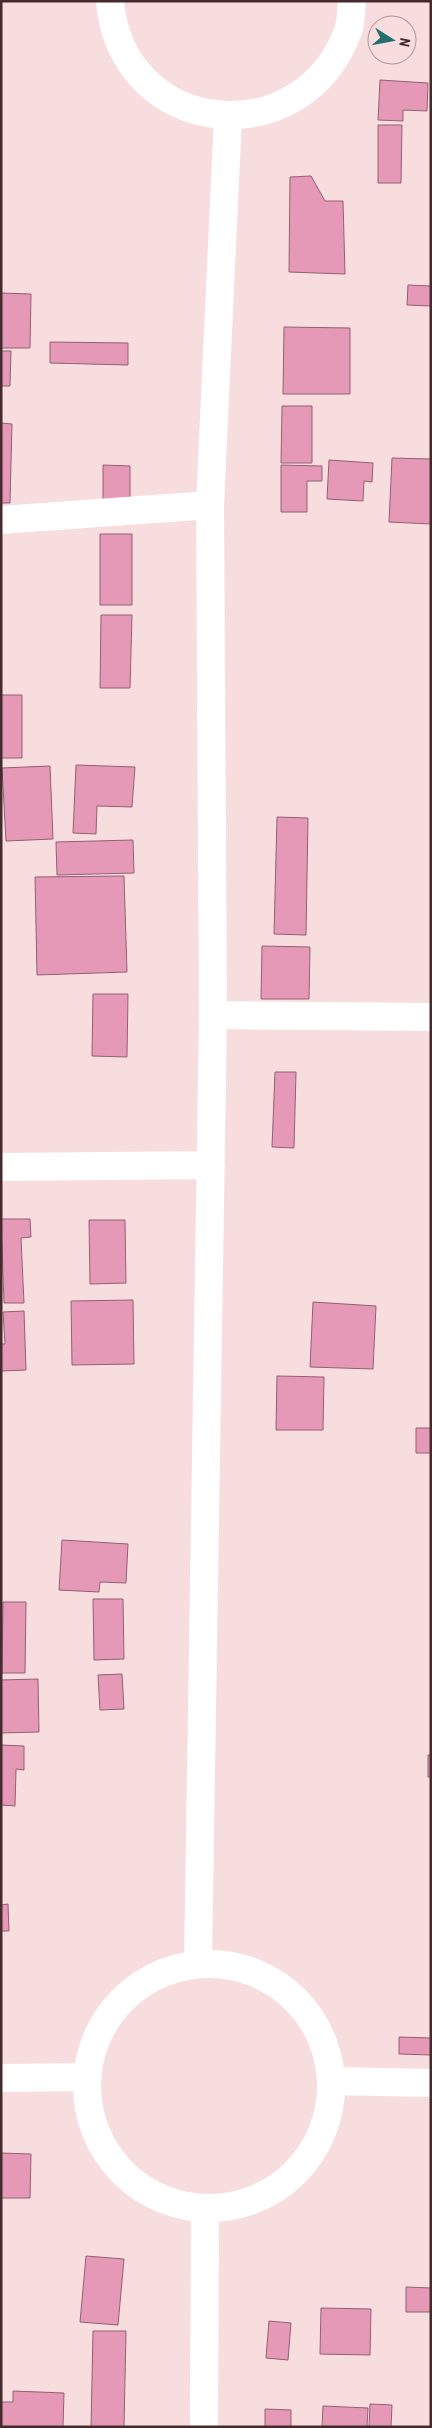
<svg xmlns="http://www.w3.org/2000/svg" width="432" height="2428" font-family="'Roboto Condensed',sans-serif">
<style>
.building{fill:#e599b7;stroke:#936074}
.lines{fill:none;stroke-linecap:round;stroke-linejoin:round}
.minor{stroke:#fff;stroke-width:28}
</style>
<rect width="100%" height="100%" fill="#f7ddde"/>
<path class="building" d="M380,80L428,83L427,111L403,110V121L378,120Z
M378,125H402L401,183H378Z
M311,176L325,201H343L345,274L289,272L290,177Z
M408,285L431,286V306L407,305Z
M1,293L31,294L30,348H1Z
M284,327L350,328V394H283Z
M50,342L128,343V365L50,363Z
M1,351H11L10,386H1Z
M282,406H312V463H281Z
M1,423L12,424L10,503H1Z
M392,458L431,459V524L389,522Z
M329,460L373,463L372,482L364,481L363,501L327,499Z
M103,465L130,466V504L103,503Z
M281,465L322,466V481H307V512H281Z
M100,534H132V605H100Z
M101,615H132L130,688H100Z
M1,695H22V758H1Z
M76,765L135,767L132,807L97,806L96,834L73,833Z
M50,766L53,839L6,841L2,768Z
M277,817L308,818L306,935L274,934Z
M133,840L134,873L57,875L56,842Z
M124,876L127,972L37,975L35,877Z
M262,946L310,947L309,999H261Z
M93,994H128L127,1057L92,1056Z
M275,1072H296L294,1148L272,1147Z
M1,1219H30L31,1237L21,1238L24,1303H4Z
M89,1220H125L126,1283L90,1284Z
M133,1300L134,1364L72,1365L71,1301Z
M313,1302L376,1306L373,1369L310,1367Z
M24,1311L26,1370L1,1371V1344H5L3,1312Z
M277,1376L324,1377L323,1430H276Z
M416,1428H431V1453H416Z
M62,1540L128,1544L126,1583L100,1582L99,1592L59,1590Z
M93,1599H123L124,1659L94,1660Z
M3,1602H26L25,1673H2Z
M122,1674L124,1709L100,1710L98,1675Z
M38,1679L39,1732L1,1733V1680Z
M1,1745L24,1746V1770L16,1769L15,1806L1,1805Z
M428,1755H431V1777H428Z
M8,1904L9,1931H1V1905Z
M399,2037L431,2038V2055L399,2054Z
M1,2153L31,2154L30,2198H1Z
M86,2256L124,2259L118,2325L80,2322Z
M406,2287L431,2288V2312H406Z
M321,2308L371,2309L370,2355L320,2354Z
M269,2321L291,2323L288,2360L266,2358Z
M93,2331H126L124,2427H91Z
M13,2391L64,2393L63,2427H1V2402H13Z
M370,2404L392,2405L391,2427H369Z
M323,2406L368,2408L367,2427H322Z
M265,2409L291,2410V2427H265Z"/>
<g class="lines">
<path class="minor" d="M110,1C121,138 305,157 349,28C351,20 351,10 352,1
M1,520L210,505
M213,1015L431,1017
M1,1167L211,1165
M198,1963L213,1015L210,505L228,116
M87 2086a122 122 0 1 1 244 0a122 122 0 1 1-244 0Z
M1,2078L86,2077
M332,2081L431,2083
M204,2427L205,2209"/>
</g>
<rect width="432" height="2428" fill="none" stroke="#442c2e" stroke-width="5"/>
<g transform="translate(392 40) rotate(101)"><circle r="24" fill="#f7ddde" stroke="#af9698"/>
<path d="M0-4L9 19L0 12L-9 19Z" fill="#25706f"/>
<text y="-8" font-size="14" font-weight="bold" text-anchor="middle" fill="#442c2e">N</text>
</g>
</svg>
